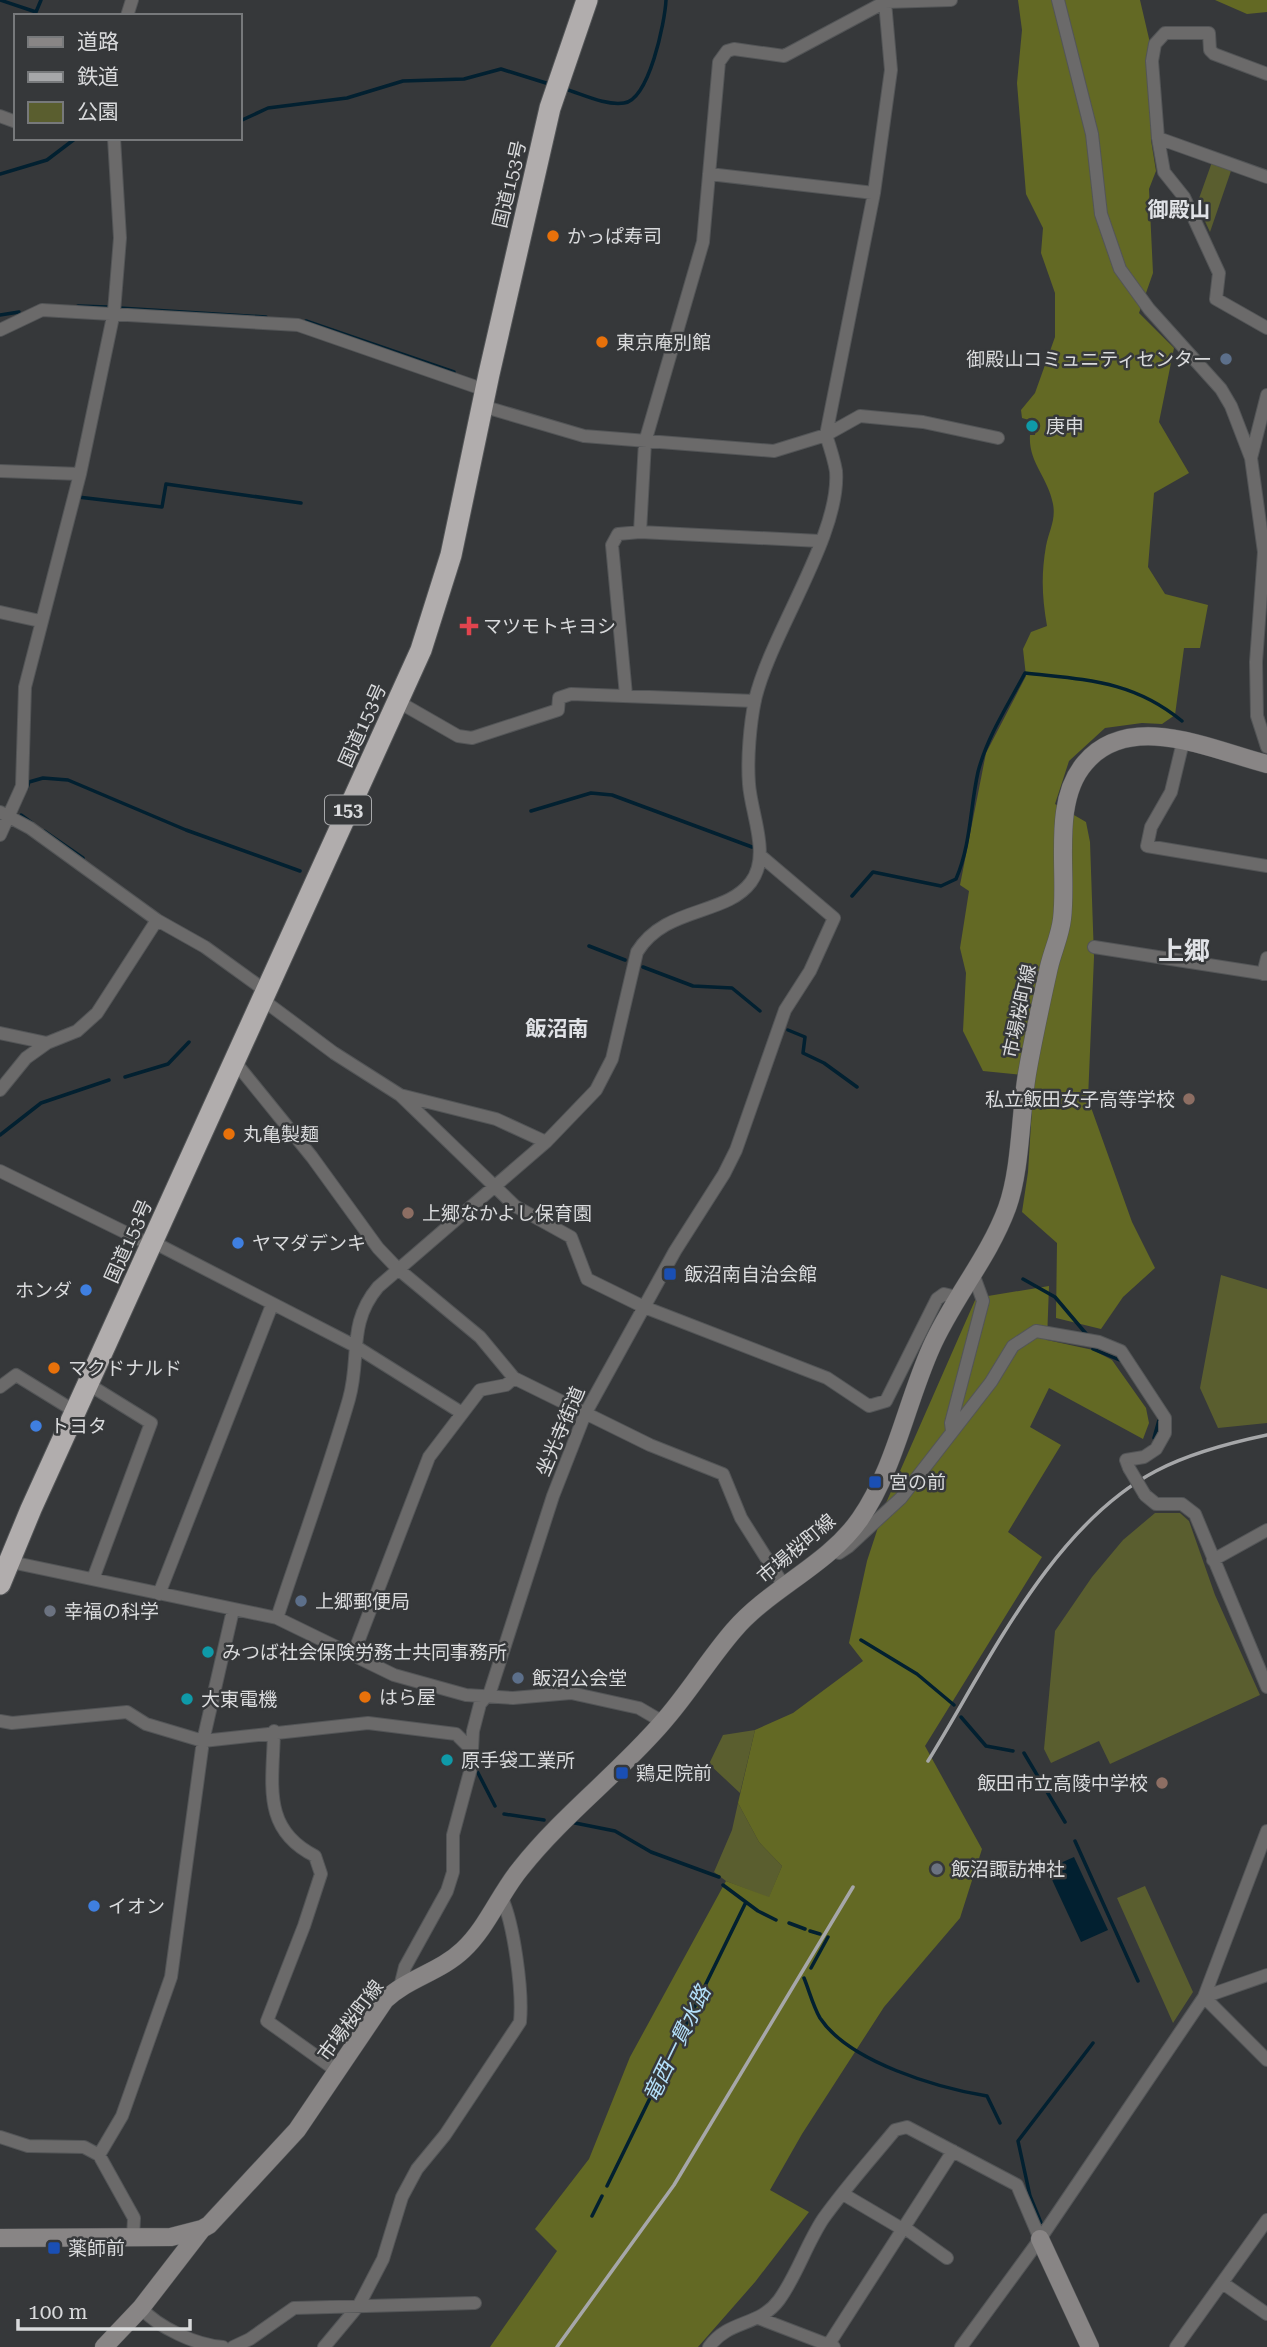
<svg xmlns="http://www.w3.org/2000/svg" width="1267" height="2347" font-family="'Roboto Serif','Noto Sans JP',serif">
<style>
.green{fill:#5a5e2f}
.forest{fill:#636924}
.water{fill:#022030}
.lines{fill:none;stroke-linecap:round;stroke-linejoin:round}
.stream{stroke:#022030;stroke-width:3.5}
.street-casing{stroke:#535557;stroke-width:14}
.secondary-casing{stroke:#535557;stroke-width:19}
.highway-casing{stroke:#535557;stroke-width:23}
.street{stroke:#6b6a6a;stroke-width:12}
.secondary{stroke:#888585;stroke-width:18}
.highway{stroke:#b1adad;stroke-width:21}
.rail{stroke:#a6a7a9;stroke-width:3.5}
.street-bridge-casing{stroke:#535557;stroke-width:14;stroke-linecap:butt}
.street-bridge{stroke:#6b6a6a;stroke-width:12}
.food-dot{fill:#e8710a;stroke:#36383a;stroke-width:2.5}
.service-dot{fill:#5c6f8a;stroke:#36383a;stroke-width:2.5}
.culture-dot{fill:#0f9aa8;stroke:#36383a;stroke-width:2.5}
.health-dot{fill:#e0444e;stroke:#36383a;stroke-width:2.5}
.education-dot{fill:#8d6e63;stroke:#36383a;stroke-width:2.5}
.shop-dot{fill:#3f7fe0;stroke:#36383a;stroke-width:2.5}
.transit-dot{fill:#1a4fb4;stroke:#36383a;stroke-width:2.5}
.worship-dot{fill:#6b7280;stroke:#36383a;stroke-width:2.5}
.labels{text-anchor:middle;stroke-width:5;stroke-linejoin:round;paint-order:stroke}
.shield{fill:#36383a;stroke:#a8a9ab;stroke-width:2}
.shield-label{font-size:18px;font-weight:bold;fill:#d9dadc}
.street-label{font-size:19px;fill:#d9dadc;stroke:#36383a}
.poi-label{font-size:19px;fill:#d9dadc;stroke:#36383a;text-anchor:start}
.neighbourhood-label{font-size:21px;font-weight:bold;fill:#e0e2e6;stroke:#36383a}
.water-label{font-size:21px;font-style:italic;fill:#b4e0fa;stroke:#36383a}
.district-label{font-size:26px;font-weight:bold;fill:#e0e2e6;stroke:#36383a}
</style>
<rect width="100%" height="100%" fill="#36383a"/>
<path class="green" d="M1212,162L1232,168L1210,232L1197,204Z
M1221,1275L1267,1289V1423L1218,1428L1200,1388Z
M1155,1513H1180L1189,1521L1215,1595L1260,1695L1110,1764L1099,1741L1051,1763L1044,1749L1055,1631L1092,1577L1123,1540Z
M755,1730L740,1793L709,1764L723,1735Z
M738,1803L759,1842L782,1866L769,1898L726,1881L714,1872L732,1830Z
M1145,1886L1193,1992L1173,2023L1117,1898Z"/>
<path class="forest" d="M1018,0H1140L1150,43L1151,140L1156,171L1149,189L1153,273L1139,313L1174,348L1159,422L1189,473L1154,493L1148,567L1165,594L1208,605L1200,648H1184L1175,715L1162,724L1142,723L1105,728L1069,761L1055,804L1086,822L1090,842L1094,957L1088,1099L1132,1222L1155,1268L1123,1297L1101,1329L1056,1318L1057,1243L1022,1212L1028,1172L1034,1076L983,1071L963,1031L966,973L960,948L969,891L960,885L986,753L1026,676L1023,649L1031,632L1047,626C1042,597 1041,575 1046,546C1049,531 1056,520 1053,504C1048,477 1028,462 1030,435H1035L1036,422L1022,418L1021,410L1035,393L1055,337V293L1041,253L1043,228L1026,194L1017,83L1022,30Z
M1215,0H1267V12L1247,14Z
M1049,1286L1047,1340L1093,1350L1112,1360L1146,1408L1149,1423L1143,1439L1049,1388L1030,1427L1061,1445L1008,1532L1042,1557L925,1746L982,1849L960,1918L884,2007L802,2134L770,2190L809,2212L755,2282L698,2347H490L557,2251L535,2229L589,2159L630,2057L726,1881L769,1897L782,1866L759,1842L738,1803L755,1730L793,1713L863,1661L849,1643L867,1561L886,1503L976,1298Z"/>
<path class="water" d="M1074,1857L1108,1930L1081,1942L1047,1869Z"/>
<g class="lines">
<path class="stream" d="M0,0L36,12L41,0
M565,89C582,94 606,106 624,103C649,100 665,22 666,0
M240,121L268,108L347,98L403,81L464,79L501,69L546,83
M0,174L47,160L76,138
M78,306L107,307
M119,308L266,317
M0,315L19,312
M306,321L454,372
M78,497L162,507L166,484L301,503
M27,788L29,782L43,778L68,780L186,830L300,871
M531,811L591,793L612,795L752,847
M21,815L32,823
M44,831L83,858
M852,896L873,872L941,886L956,879C971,844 970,808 978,772C987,737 1008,705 1025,673C1086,680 1132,680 1182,721
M589,946L625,960
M643,967L693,986L732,988L760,1011
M788,1030L805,1037L803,1053L824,1063L857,1087
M125,1077L168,1064L189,1042
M0,1135L41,1103L109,1080
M1023,1279L1055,1297L1088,1336
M1093,1349L1122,1361
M1154,1438L1159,1420
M861,1640L917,1674L954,1705
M961,1717L986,1746L1013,1751
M1024,1753L1065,1822
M477,1771L495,1806
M504,1814L544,1820
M575,1823L615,1831L651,1852L719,1877
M1075,1841L1138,1981
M723,1885L758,1911L776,1920
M789,1923L805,1929
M810,1931L820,1934
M811,1968L828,1937
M804,1978C809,1990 813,2006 820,2018C849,2062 938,2088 987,2096L1000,2123
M607,2186L746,1902
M592,2216L602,2196
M1041,2223L1030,2196L1018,2141L1093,2043"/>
<defs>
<path id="street" d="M1058,0L1092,134L1101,214L1120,269L1149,309L1221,389L1231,406L1251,458L1264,552L1256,662L1257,716L1267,747
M127,16L132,0
M1267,74L1214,54L1210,50L1209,33H1165L1155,44L1152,61L1158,138L1267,177
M0,116L16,122
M1158,138L1164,172L1184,197L1219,273L1216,299L1267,328
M874,193L891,70L885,2
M0,330L42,310L298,325L485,390
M482,406L584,436L774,451L826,435L860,416L923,422L998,438
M1251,458L1267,395
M0,471L80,474
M640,532L645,442L703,242L719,62L727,51L734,49L784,56L885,2L951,0
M0,612L40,621
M626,695L612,545L618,534L640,532L820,541
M397,701L458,736L472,738L558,710L559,698L571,694L755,701
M1183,742L1171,792L1151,827L1147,846L1267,866
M0,812L30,828L157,920L205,947L266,991
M0,835L22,786L25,687L80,474L114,312L120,238L114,138
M1094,947L1267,974
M1263,974L1267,958
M263,1000L334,1053L400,1095L515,1206L571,1237L587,1279L644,1307L827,1378L869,1406L886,1401L937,1299L944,1294L956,1297
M0,1033L47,1043
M235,1062L312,1157L378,1248L398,1269L480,1337L514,1378L650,1445L723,1474L741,1518L784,1586
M0,1090L26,1058L47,1043L77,1031L97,1013L157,920
M400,1095L496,1119L546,1142
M0,1171L151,1245
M153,1242L355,1346L462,1413
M88,1384L151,1423L93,1579
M0,1387L16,1375L76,1412
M952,1431L951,1423L983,1301L972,1271
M1145,1495L1156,1504H1182L1195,1514L1267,1687
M831,1550L839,1553L848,1547L901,1498L991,1382L1013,1346L1036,1331L1099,1342L1121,1351L1165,1418V1433L1156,1449L1144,1457L1126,1460L1129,1468
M1213,1560L1267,1530
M6,1561L277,1618L394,1675L466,1695L513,1698L571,1693L639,1708L663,1722
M159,1594L272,1305
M277,1618C301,1545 328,1472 349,1399C361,1357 347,1324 378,1287L546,1142L596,1090L612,1059L637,952C665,906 726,916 751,882C771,855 751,814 749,784C747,759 750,724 755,700C770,634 841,535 836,471C834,459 830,447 826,435L874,193L709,174
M353,1655L429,1457L480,1390L506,1385L514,1378
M0,1721L12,1723L127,1712L146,1724L203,1741L368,1723L456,1734L472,1750
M274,1731C273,1784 261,1829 315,1856L321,1874L304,1926L267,2021L337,2071
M400,1987L405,1967L447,1891L453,1872V1835L471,1768L473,1731L480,1704L490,1692L553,1496L585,1414L675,1251L724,1174L736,1150L785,1010L810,971L834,918L761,856
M1204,1997L1267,2060
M1204,1997L1267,1975
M0,2137L28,2146L84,2147L99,2155
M843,2194L904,2230
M905,2228L947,2258
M133,2238L134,2218L99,2155L122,2116L171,1977L203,1741L233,1610
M1224,2284L1267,2314
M141,2308C159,2328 196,2345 223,2347
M761,2319L834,2347
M233,2347L250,2339L294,2308L475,2303
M324,2347L359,2305L383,2259L402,2197L417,2169L445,2135L520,2022C523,1992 514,1923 501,1896
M709,2347C729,2319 759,2327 779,2300C797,2275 806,2245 823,2219C845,2188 871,2159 895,2130L907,2127L1017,2185L1040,2239
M827,2347L953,2151
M961,2347L1040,2239L1204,1997L1267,1831
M1176,2347L1267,2220"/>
<path id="secondary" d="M0,2238L171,2237L202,2229
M1040,2239L1090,2347
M104,2347L141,2308L202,2229L209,2225L297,2130L385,2000C408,1978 440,1972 463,1950C487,1928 500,1893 521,1868C563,1815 618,1774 662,1723C688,1694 708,1660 734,1630C770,1588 828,1565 860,1519C895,1468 906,1404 931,1348C952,1300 989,1257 1007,1208C1021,1169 1020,1116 1027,1074C1033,1039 1041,1003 1049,967C1053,950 1060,936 1062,919C1068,871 1051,802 1085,763C1130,710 1212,750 1267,764"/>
<path id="highway" d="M0,1584L31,1509L421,650L451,555L489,374L550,108L587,0"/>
</defs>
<use href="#street" class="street-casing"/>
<use href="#secondary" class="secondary-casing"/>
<use href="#highway" class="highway-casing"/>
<use href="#street" class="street"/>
<use href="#secondary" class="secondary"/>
<use href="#highway" class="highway"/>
<path class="rail" d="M928,1761C988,1664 1051,1526 1156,1471C1190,1453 1229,1443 1267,1435
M557,2347L674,2185L853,1887"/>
<defs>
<path id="street-bridge" d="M1129,1468L1145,1495"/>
</defs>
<use href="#street-bridge" class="street-bridge-casing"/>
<use href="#street-bridge" class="street-bridge"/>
</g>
<g class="food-dot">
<circle cx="553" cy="236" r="7"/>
<circle cx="602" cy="342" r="7"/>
<circle cx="229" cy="1134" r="7"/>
<circle cx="54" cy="1368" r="7"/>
<circle cx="365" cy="1697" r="7"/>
</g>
<g class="service-dot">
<circle cx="1226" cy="359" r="7"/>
<circle cx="301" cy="1601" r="7"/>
<circle cx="518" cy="1678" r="7"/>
</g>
<g class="culture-dot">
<circle cx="1032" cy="426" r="7"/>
<circle cx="208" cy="1652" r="7"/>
<circle cx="187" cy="1699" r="7"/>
<circle cx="447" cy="1760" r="7"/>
</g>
<path class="health-dot" d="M465.5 615.5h7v7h7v7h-7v7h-7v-7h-7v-7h7z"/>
<g class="education-dot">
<circle cx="1189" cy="1099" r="7"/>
<circle cx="408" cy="1213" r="7"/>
<circle cx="1162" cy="1783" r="7"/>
</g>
<g class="shop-dot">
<circle cx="238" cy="1243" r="7"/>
<circle cx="86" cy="1290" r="7"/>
<circle cx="36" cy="1426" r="7"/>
<circle cx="94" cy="1906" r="7"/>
</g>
<g class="transit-dot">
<rect x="663" y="1267" width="14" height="14" rx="3.5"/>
<rect x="868" y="1475" width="14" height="14" rx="3.5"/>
<rect x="615" y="1766" width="14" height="14" rx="3.5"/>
<rect x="47" y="2241" width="14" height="14" rx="3.5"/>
</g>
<g class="worship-dot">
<circle cx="50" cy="1611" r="7"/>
<circle cx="937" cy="1869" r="7"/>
</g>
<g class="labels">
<rect class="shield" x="325" y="795.5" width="46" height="29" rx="5"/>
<g class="shield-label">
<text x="348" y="816">153</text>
</g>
<g class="street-label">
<text transform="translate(509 184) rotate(-77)" y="7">国道153号</text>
<text transform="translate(362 725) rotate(-66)" y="7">国道153号</text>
<text transform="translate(1019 1011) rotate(-78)" y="7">市場桜町線</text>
<text transform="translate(128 1241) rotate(-66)" y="7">国道153号</text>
<text transform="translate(560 1431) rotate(-67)" y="7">坐光寺街道</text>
<text transform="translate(796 1548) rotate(-40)" y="7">市場桜町線</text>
<text transform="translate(350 2020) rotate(-53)" y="7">市場桜町線</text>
</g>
<g class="poi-label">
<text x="567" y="243">かっぱ寿司</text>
<text x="616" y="349">東京庵別館</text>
<text x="1212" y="366" text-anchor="end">御殿山コミュニティセンター</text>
<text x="1046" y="433">庚申</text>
<text x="483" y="633">マツモトキヨシ</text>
<text x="1175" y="1106" text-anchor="end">私立飯田女子高等学校</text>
<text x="243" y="1141">丸亀製麺</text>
<text x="422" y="1220">上郷なかよし保育園</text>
<text x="252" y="1250">ヤマダデンキ</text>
<text x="684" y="1281">飯沼南自治会館</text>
<text x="72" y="1297" text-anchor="end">ホンダ</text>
<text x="68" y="1375">マクドナルド</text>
<text x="50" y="1433">トヨタ</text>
<text x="889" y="1489">宮の前</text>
<text x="315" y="1608">上郷郵便局</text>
<text x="64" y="1618">幸福の科学</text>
<text x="222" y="1659">みつば社会保険労務士共同事務所</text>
<text x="532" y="1685">飯沼公会堂</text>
<text x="379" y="1704">はら屋</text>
<text x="201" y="1706">大東電機</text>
<text x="461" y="1767">原手袋工業所</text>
<text x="636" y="1780">鶏足院前</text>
<text x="1148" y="1790" text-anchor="end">飯田市立高陵中学校</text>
<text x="951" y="1876">飯沼諏訪神社</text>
<text x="108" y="1913">イオン</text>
<text x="68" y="2255">薬師前</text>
</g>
<g class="neighbourhood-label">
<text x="1179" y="217">御殿山</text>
<text x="557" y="1036">飯沼南</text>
</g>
<g class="water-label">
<text transform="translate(677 2044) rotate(-64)" y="7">竜西一貫水路</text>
</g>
<g class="district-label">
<text x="1184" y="960">上郷</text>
</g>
</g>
<rect x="14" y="14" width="228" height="126" fill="#36383a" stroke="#77797b" stroke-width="2"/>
<rect x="28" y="37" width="35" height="10" fill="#888585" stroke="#77797b" stroke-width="2"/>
<text x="77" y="49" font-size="21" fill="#d9dadc">道路</text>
<rect x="28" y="72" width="35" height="10" fill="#a6a7a9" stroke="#77797b" stroke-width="2"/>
<text x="77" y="84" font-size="21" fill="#d9dadc">鉄道</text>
<rect x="28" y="102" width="35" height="21" fill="#5a5e2f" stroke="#77797b" stroke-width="2"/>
<text x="77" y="119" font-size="21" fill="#d9dadc">公園</text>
<path d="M18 2319v10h172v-10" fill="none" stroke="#d9dadc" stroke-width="3.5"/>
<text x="28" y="2319" font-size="21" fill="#d9dadc" stroke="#36383a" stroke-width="5" paint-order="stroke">100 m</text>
</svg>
